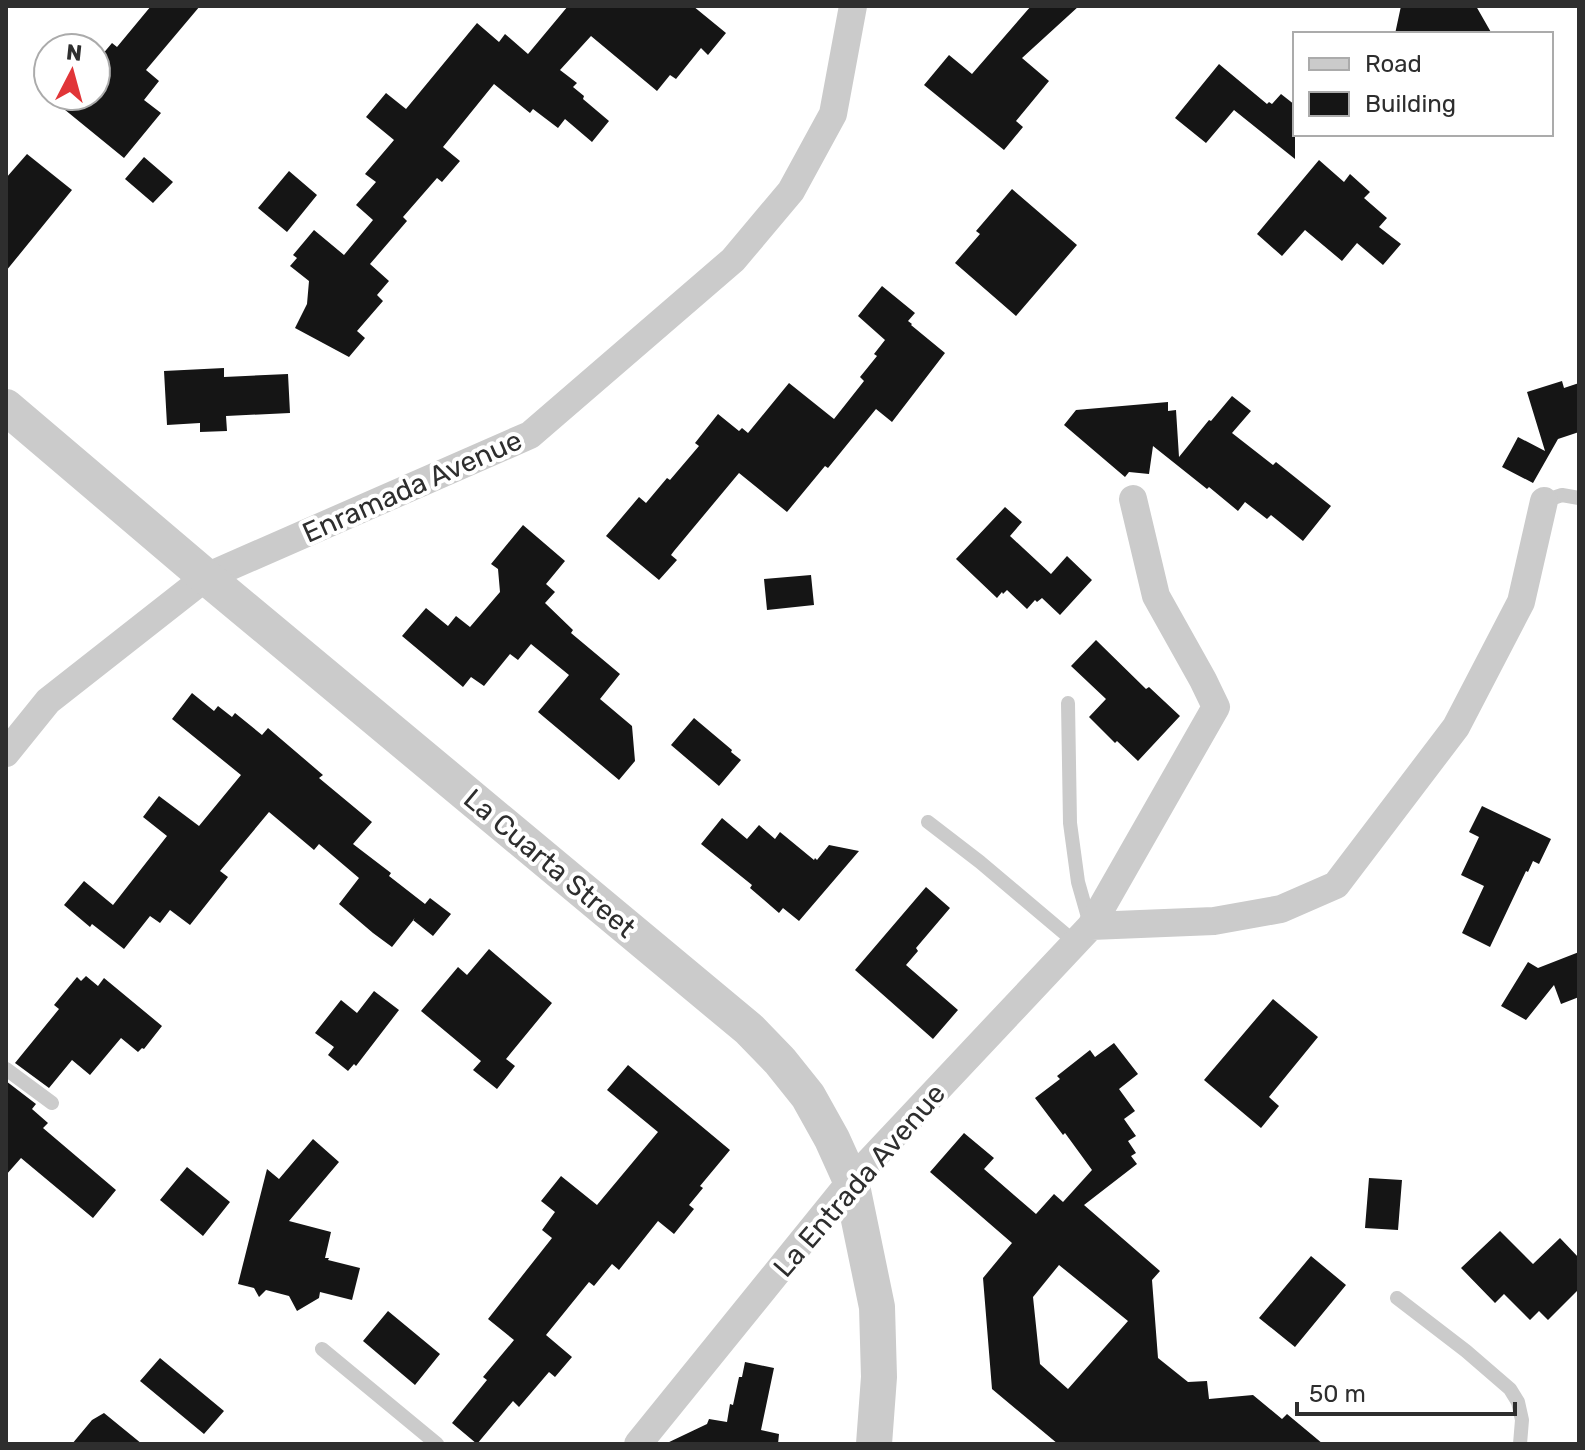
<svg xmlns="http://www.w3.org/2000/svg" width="1585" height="1450" font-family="Rubik,sans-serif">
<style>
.building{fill:#151515;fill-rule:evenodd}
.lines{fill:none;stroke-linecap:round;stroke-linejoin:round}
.service{stroke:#cbcbcb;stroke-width:14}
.minor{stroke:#cbcbcb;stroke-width:28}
.tertiary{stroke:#cbcbcb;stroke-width:36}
.labels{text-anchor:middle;stroke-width:8;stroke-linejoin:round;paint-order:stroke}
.street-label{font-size:28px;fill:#2e2e2e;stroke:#fff}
</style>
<rect width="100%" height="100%" fill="#fff"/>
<path class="building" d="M151,6H200L146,70L159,81L144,100L161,113L124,158L48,96H96V62L112,43L117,47Z
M568,6H693L726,33L708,55L701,48L676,79L670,75L657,91L591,36L560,70L577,83L573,87L584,96L583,99L609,121L592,142L565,119L558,128L533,109L530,113L494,84L443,147L460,161L442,182L437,178L403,217L407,221L370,264L389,281L377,295L383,301L357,331L365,338L349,357L295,328L307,304L309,281L290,266L297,258L293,255L314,230L344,255L373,220L356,205L376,182L365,174L394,140L366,117L386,93L406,109L477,23L499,42L505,34L528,54Z
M1031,6H1079L1022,58L1049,81L1016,121L1023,127L1004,150L924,85L949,55L972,74Z
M1401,6H1476L1492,34H1395Z
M1219,64L1267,104L1269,102L1272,104L1281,94L1295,105V159L1234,110L1206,143L1175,118Z
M27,154L72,190L6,271V178Z
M144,157L173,182L153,203L125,179Z
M1319,160L1344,182L1350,174L1370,192L1364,198L1387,218L1379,227L1401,244L1383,265L1357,243L1342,261L1305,230L1282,256L1257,234Z
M289,171L317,195L287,232L258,208Z
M1012,189L1077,245L1016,316L955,263L980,234L976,231Z
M882,286L915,313L908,321L912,324L911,325L945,353L892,422L876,409L828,468L825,466L787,512L739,473L674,551L671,555L677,560L659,580L606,536L639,497L646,503L667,478L670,480L699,446L695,443L718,414L739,431L742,428L748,433L789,383L834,419L864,381L860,377L877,356L874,354L885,340L858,316Z
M224,368V377L288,374L290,413L226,416L227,431L200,432V423L167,425L164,371Z
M1562,381L1564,388L1579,383V432L1558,439L1533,483L1502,467L1518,437L1545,451L1527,392Z
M1232,396L1251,411L1232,433L1273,465L1276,462L1331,506L1303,541L1271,515L1267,519L1245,502L1238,511L1209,487L1207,489L1153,446L1149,474L1129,472L1125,477L1064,425L1076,410L1168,402V411L1176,410L1179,457L1209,420L1211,421Z
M1005,507L1022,522L1010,536L1051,574L1067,556L1092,580L1060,615L1042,598L1037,602L1035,600L1027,609L1007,590L1003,594L1002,592L997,598L956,559Z
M523,525L565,561L546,584L555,592L545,603L573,630L571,633L620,674L600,699L632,726L635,761L619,780L538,712L569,675L531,644L518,660L510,654L484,686L471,677L463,687L402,636L426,608L448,626L456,616L470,627L500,592L498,569L491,564Z
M811,575L814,605L767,610L764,579Z
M1096,640L1146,689L1149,687L1180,716L1138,761L1117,741L1115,743L1089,717L1106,699L1071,666Z
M192,693L214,711L218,706L232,717L235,713L262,735L268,728L323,775L319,778L372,822L353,844L391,873L389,876L425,904L430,898L451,914L433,936L413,920L415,918L392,947L373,933L339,904L359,878L319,844L314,850L269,812L220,871L228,877L190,925L170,910L160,923L150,916L124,949L92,924L90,927L64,905L84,881L113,905L167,836L143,817L159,796L199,826L241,775L172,719Z
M694,718L732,750L731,752L741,760L719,786L671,745Z
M1482,806L1551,839L1539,864L1533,861L1528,872L1526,871L1490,947L1462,933L1484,886L1461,875L1479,837L1469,832Z
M722,818L747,839L759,825L775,839L780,832L814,860L815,858L817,860L829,845L859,851L799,921L783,908L779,913L750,888L752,885L701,844Z
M926,887L950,908L916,948L918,951L906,965L958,1010L933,1039L855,970Z
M489,949L552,1003L506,1059L515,1066L497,1089L473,1070L481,1061L421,1011L458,967L467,975Z
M1579,952V997L1561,1004L1554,985L1526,1020L1501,1006L1528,962L1538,968Z
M86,976L98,986L104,978L162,1026L144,1049L142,1048L138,1052L121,1038L90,1075L72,1060L49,1088L15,1063L59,1009L54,1005L77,977L81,981Z
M374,991L399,1010L356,1066L354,1064L348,1071L328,1055L334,1047L315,1033L341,1000L357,1013Z
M1273,999L1318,1037L1269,1097L1279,1106L1261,1128L1204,1080Z
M1114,1043L1138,1074L1119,1089L1135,1111L1124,1119L1136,1136L1128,1141L1136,1153L1131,1156L1137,1164L1084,1205L1160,1271L1152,1280L1158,1358L1188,1382L1207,1381L1209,1399L1253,1395L1282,1419L1287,1414L1323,1444H1058L992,1389L983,1278L1012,1243L930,1172L964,1133L994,1158L984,1169L1036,1214L1054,1194L1063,1202L1092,1170L1065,1133L1063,1135L1035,1098L1060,1079L1057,1076L1090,1050L1095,1057ZM1059,1265L1128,1321L1068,1389L1040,1364L1033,1297Z
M628,1065L730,1150L700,1186L703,1188L689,1205L694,1209L674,1234L658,1221L619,1270L612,1264L594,1286L589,1282L546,1335L572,1357L555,1377L549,1372L519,1407L513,1401L477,1444L452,1423L487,1380L483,1377L514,1340L488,1319L552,1238L542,1230L555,1212L541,1201L561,1176L597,1205L658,1132L607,1090Z
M6,1081L36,1104L32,1109L48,1123L43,1128L116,1190L93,1218L21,1158L6,1175Z
M313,1139L339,1162L289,1221L331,1232L325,1258H329L328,1260L360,1268L352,1300L320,1292L319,1298L297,1311L289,1296L266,1290L259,1297L254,1288L238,1284L267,1169L279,1179Z
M187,1167L230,1202L203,1236L160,1200Z
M1369,1178L1402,1180L1398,1230L1365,1228Z
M1500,1231L1533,1264L1560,1238L1579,1258V1289L1548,1320L1539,1311L1530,1320L1504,1294L1495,1303L1461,1268Z
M1311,1256L1346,1285L1295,1347L1259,1318Z
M388,1311L440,1354L415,1385L363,1341Z
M160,1358L224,1411L204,1434L140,1381Z
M745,1362L774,1368L761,1430L779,1434L778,1444H665L707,1424L709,1419L727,1422L730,1404L733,1405L739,1377H742Z
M104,1413L142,1444H72L92,1420Z"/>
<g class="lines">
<path class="service" d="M1544,501L1562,495L1579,498
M1068,703L1070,823L1078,882L1090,924
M928,822L980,862L1076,943
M6,1069L52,1103
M1397,1298L1466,1351L1510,1389L1518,1402L1522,1420L1520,1444
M322,1349L437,1444"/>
<path class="minor" d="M6,753L48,701L206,577L530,435L733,260L791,191L833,114L853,6
M1091,926L1216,707L1203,680L1156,596L1133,499
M638,1444L851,1181L1091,926L1214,921L1281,909L1336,885L1456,727L1521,602L1544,501"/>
<path class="tertiary" d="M6,407L206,577L749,1029L780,1061L808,1096L832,1139L851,1181L877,1307L879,1377L874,1444"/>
</g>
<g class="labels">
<g class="street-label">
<text transform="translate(412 486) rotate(-24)" y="10">Enramada Avenue</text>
<text transform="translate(550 863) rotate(40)" y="10">La Cuarta Street</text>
<text transform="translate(859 1180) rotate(-49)" y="10">La Entrada Avenue</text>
</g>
</g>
<rect width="1585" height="1450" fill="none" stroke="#2e2e2e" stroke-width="16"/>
<rect x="1293" y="32" width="260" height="104" fill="#ffffff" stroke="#ababab" stroke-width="2"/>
<rect x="1309" y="58" width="40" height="12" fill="#cbcbcb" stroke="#ababab" stroke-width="2"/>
<text x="1365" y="72" font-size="24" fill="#2e2e2e">Road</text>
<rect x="1309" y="92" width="40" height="24" fill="#151515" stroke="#ababab" stroke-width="2"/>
<text x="1365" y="112" font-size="24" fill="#2e2e2e">Building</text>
<g transform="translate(72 72) rotate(6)"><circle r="38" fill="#ffffff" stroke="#ababab" stroke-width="2"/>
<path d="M0-6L14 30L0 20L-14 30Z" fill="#e13538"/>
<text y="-12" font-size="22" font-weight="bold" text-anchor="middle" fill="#2e2e2e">N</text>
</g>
<path d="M1297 1402v12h218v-12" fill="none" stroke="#2e2e2e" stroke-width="4"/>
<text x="1309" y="1402" font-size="24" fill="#2e2e2e" stroke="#ffffff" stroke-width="6" paint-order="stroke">50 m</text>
</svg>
